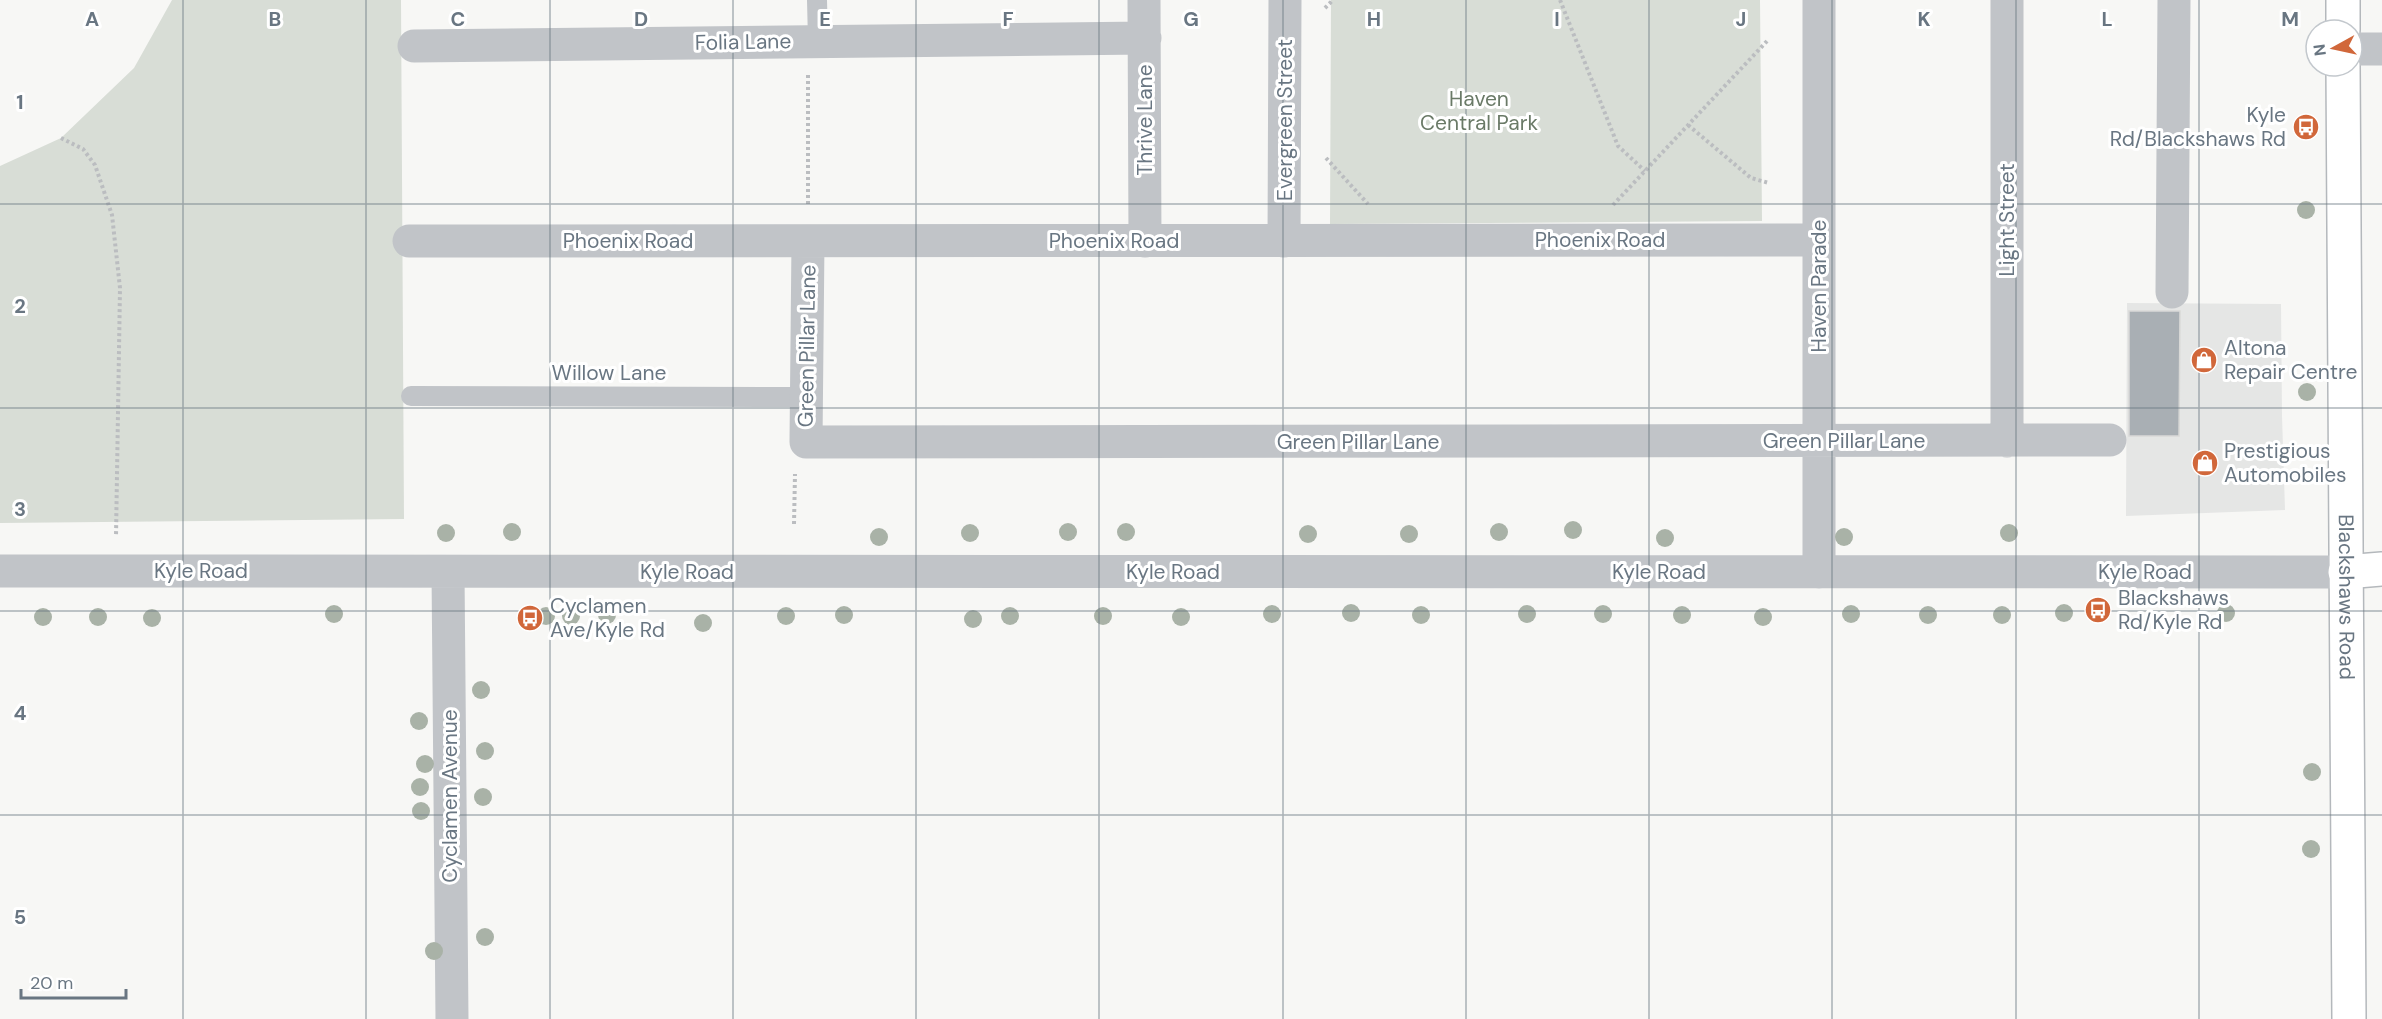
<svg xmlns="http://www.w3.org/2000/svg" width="2382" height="1019" font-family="'DM Sans',sans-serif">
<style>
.built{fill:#e5e6e5}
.green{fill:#d8ddd6}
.building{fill:#a9afb4;stroke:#d9d9d7;stroke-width:1.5}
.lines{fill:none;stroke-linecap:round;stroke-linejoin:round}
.secondary-casing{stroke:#b4b8bc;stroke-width:36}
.path{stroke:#bbbdc0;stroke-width:4;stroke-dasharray:3 3;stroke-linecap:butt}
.lane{stroke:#c1c4c8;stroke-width:20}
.street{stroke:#c1c4c8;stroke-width:33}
.secondary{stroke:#fff;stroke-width:33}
.tree{fill:#a9b2a7}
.grid{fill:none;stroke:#697682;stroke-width:1.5;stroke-opacity:0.55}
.labels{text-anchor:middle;stroke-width:6;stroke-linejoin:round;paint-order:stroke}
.street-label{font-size:21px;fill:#697682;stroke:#fff}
.park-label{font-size:21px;fill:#6a7a67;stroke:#fff}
.poi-label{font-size:21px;fill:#697682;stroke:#fff;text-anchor:start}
.grid-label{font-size:20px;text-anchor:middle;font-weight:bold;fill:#697682;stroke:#fff;stroke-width:6;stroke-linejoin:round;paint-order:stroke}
</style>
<rect width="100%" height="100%" fill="#f7f7f5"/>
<path class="built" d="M2127,303L2281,304L2282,416L2285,510L2126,516Z"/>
<path class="green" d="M172,0H401L404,519L0,523V166L61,138L134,68Z
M1331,0H1760L1762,221L1330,224Z"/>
<path class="building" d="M2129,311H2180L2179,436H2129Z"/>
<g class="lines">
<defs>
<g id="secondary">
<path d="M2343,0V30"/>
<path id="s1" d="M2343,66L2349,1019"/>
<path d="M2345,572L2382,569"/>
</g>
</defs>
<use href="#secondary" class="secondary-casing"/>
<path class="path" d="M1560,0L1618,146L1645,171
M1325,8L1333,0
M808,75V205
M1688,125L1751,178L1769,183
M61,138L83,149L95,165L112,215L120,288L116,537
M1326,158L1368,204
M1613,205L1768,40
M794,524L795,474"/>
<path class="lane" d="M817,0L818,41
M411,396L807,397"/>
<path class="street" d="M1144,0L1145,241
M414,46L1145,38
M2352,49H2382
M409,241L1819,240
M808,241L806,442L2110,440
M1284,241L1285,0
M2172,292L2174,0
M2007,441V0
M0,571L2345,572
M448,572L452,1019
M1819,572V0"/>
<use href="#secondary" class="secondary"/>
</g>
<g class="tree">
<circle cx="2306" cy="210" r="9"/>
<circle cx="2307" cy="392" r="9"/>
<circle cx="1573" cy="530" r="9"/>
<circle cx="512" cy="532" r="9"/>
<circle cx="1068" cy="532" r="9"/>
<circle cx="1126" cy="532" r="9"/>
<circle cx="1499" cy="532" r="9"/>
<circle cx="446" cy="533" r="9"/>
<circle cx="970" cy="533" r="9"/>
<circle cx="2009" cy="533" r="9"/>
<circle cx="1308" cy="534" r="9"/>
<circle cx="1409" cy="534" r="9"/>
<circle cx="879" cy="537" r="9"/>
<circle cx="1844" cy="537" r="9"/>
<circle cx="1665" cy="538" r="9"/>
<circle cx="1351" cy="613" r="9"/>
<circle cx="2064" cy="613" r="9"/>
<circle cx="2226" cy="613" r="9"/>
<circle cx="334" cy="614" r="9"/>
<circle cx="1272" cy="614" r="9"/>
<circle cx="1527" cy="614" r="9"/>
<circle cx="1603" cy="614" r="9"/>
<circle cx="1851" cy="614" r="9"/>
<circle cx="607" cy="615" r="9"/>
<circle cx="844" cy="615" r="9"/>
<circle cx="1421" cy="615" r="9"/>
<circle cx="1682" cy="615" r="9"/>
<circle cx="1928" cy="615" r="9"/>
<circle cx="2002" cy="615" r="9"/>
<circle cx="546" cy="616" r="9"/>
<circle cx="571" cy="616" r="9"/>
<circle cx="786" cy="616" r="9"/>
<circle cx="1010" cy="616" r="9"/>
<circle cx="1103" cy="616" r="9"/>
<circle cx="43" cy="617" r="9"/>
<circle cx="98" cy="617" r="9"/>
<circle cx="1181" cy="617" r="9"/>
<circle cx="1763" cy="617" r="9"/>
<circle cx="152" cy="618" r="9"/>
<circle cx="973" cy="619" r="9"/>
<circle cx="703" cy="623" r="9"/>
<circle cx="481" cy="690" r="9"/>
<circle cx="419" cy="721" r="9"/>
<circle cx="485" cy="751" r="9"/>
<circle cx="425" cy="764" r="9"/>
<circle cx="2312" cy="772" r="9"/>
<circle cx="420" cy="787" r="9"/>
<circle cx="483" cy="797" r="9"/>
<circle cx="421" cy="811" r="9"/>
<circle cx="2311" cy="849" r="9"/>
<circle cx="485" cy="937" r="9"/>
<circle cx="434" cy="951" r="9"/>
</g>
<path class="grid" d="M183,0V1019M366,0V1019M550,0V1019M733,0V1019M916,0V1019M1099,0V1019M1283,0V1019M1466,0V1019M1649,0V1019M1832,0V1019M2016,0V1019M2199,0V1019M0,204H2382M0,408H2382M0,611H2382M0,815H2382"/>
<defs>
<symbol id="bus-disc" viewBox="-11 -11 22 22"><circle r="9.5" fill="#d1673a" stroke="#fff"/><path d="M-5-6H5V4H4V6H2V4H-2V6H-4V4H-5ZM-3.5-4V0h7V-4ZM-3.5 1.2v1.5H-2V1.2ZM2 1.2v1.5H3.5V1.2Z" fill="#fff"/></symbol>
<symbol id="shop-disc" viewBox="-11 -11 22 22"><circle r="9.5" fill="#d1673a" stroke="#fff"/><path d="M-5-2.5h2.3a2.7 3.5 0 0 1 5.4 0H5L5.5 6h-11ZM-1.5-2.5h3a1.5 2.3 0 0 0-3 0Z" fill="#fff"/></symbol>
</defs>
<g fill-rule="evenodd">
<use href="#bus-disc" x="2291" y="112" width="30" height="30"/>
<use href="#shop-disc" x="2189" y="345" width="30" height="30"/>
<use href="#shop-disc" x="2190" y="448" width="30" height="30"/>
<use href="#bus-disc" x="2083" y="595" width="30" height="30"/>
<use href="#bus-disc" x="515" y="603" width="30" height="30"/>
</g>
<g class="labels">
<g class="street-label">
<text transform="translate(743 42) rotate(-1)" y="7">Folia Lane</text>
<text transform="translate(1145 120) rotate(-90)" y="7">Thrive Lane</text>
<text transform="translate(1285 120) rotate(-90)" y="7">Evergreen Street</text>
<text transform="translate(2007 220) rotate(-90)" y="7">Light Street</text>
<text x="1600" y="247">Phoenix Road</text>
<text x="628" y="248">Phoenix Road</text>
<text x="1114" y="248">Phoenix Road</text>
<text transform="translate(1819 286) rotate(-90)" y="7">Haven Parade</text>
<text transform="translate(807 346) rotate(-89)" y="7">Green Pillar Lane</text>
<text x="609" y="380">Willow Lane</text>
<text x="1844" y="448">Green Pillar Lane</text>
<text x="1358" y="449">Green Pillar Lane</text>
<text x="201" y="578">Kyle Road</text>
<text x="687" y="579">Kyle Road</text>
<text x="1173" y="579">Kyle Road</text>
<text x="1659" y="579">Kyle Road</text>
<text x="2145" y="579">Kyle Road</text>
<text dy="7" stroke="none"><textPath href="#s1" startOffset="531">Blackshaws Road</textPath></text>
<text transform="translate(450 796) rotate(-90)" y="7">Cyclamen Avenue</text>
</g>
<g class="park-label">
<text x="1479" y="106">Haven<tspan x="1479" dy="24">Central Park</tspan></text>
</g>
<g class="poi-label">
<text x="2286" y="122" text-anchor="end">Kyle<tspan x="2286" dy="24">Rd/Blackshaws Rd</tspan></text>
<text x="2224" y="355">Altona<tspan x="2224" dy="24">Repair Centre</tspan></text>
<text x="2224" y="458">Prestigious<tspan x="2224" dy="24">Automobiles</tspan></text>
<text x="2118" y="605">Blackshaws<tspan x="2118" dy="24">Rd/Kyle Rd</tspan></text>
<text x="550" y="613">Cyclamen<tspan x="550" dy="24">Ave/Kyle Rd</tspan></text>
</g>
</g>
<g class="grid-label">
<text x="92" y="26">A</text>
<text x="275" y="26">B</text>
<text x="458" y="26">C</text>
<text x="641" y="26">D</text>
<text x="825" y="26">E</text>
<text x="1008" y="26">F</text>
<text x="1191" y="26">G</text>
<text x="1374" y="26">H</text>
<text x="1557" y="26">I</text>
<text x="1741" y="26">J</text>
<text x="1924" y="26">K</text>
<text x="2107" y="26">L</text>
<text x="2290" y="26">M</text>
<text x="20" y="109">1</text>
<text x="20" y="313">2</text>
<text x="20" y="516">3</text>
<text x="20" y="720">4</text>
<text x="20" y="924">5</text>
</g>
<g transform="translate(2334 48) rotate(262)"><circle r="28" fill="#ffffff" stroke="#c3c8cd" stroke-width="1.5"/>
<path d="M0-4.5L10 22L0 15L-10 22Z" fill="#d1673a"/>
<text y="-9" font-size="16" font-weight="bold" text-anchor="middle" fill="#697682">N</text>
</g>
<path d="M21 989v9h105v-9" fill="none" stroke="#697682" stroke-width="3"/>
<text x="30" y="989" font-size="18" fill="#697682" stroke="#ffffff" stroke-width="4.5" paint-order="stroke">20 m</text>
</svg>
